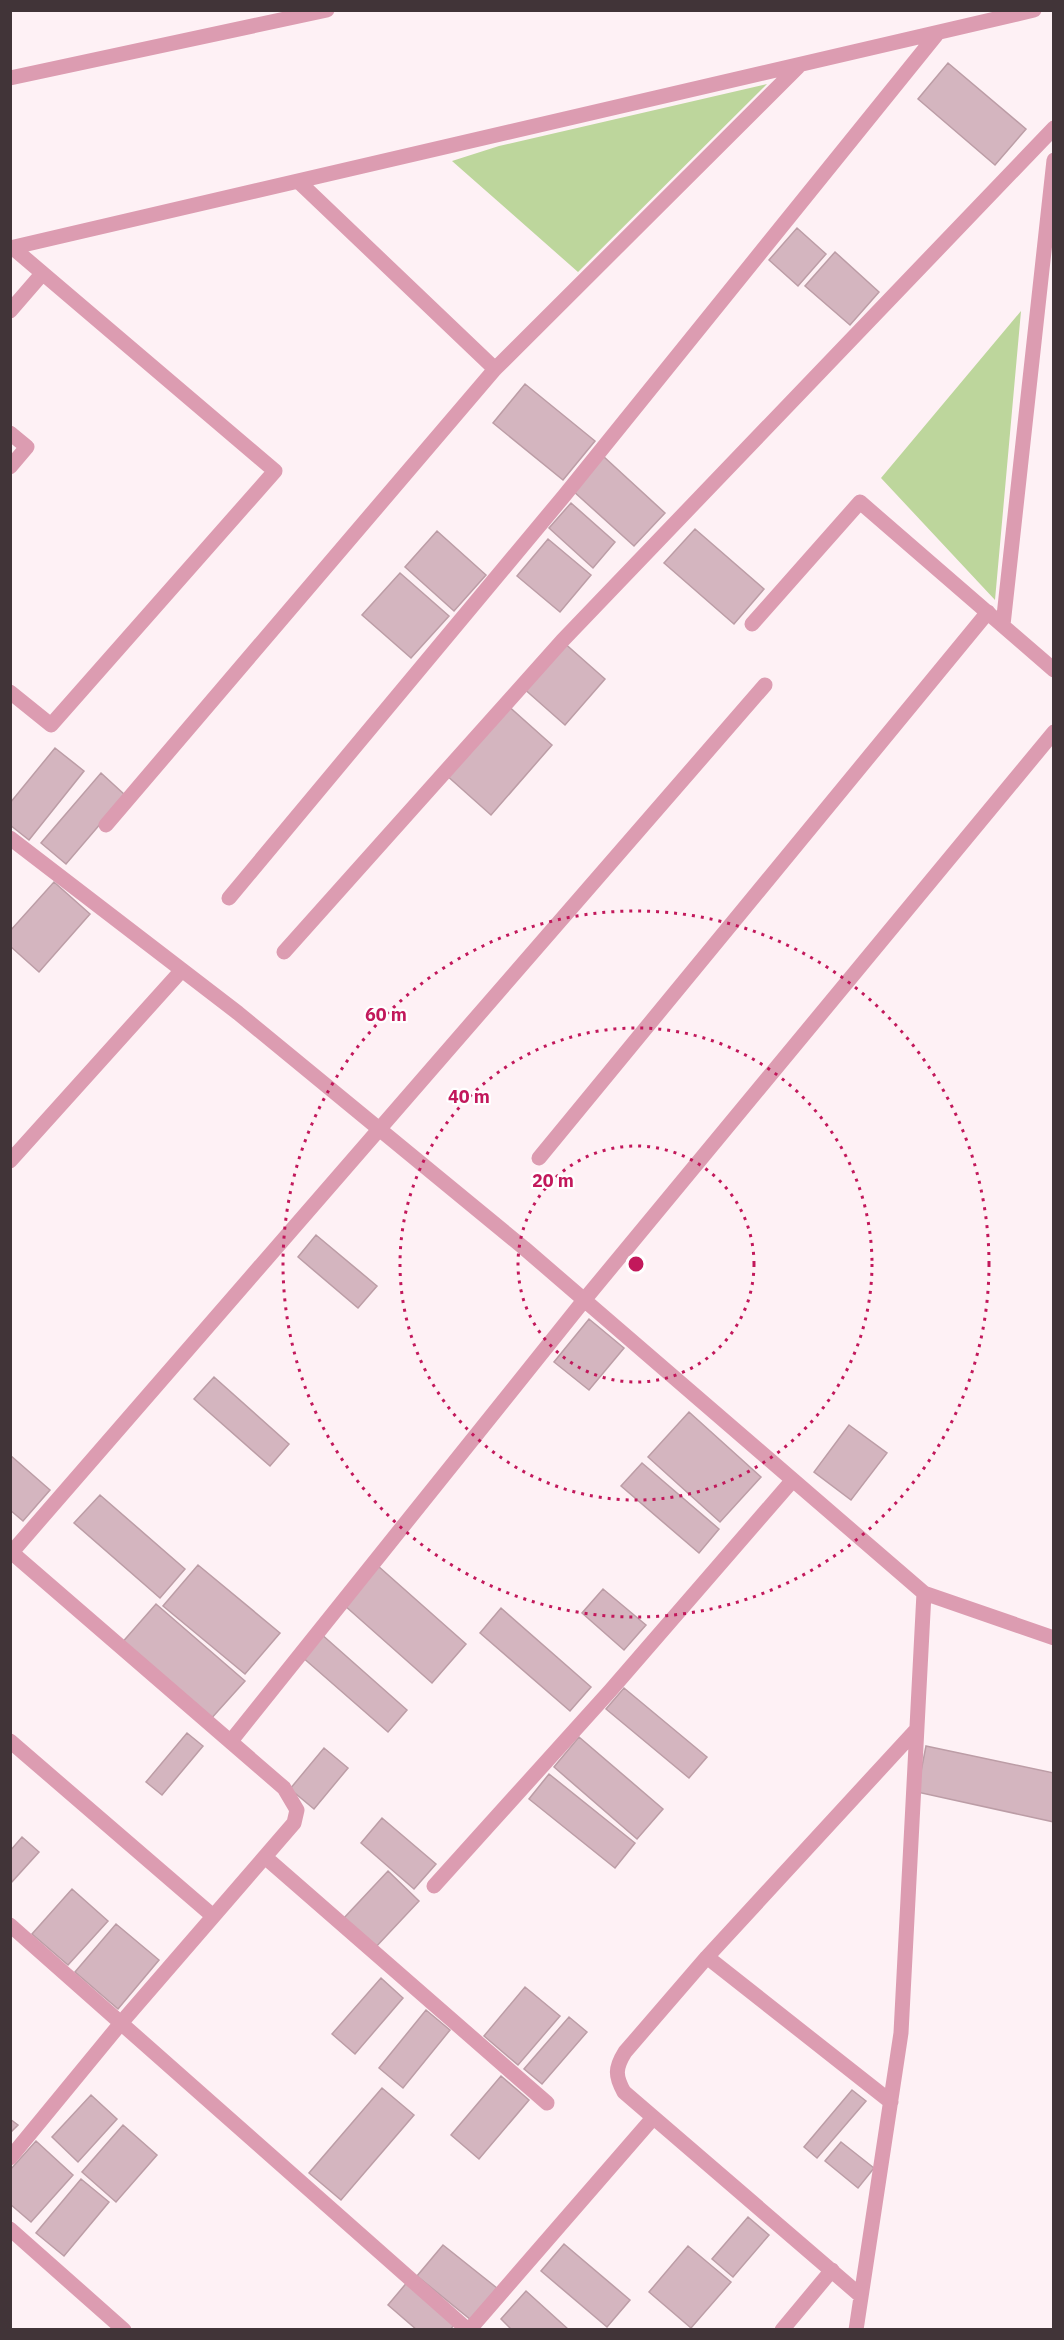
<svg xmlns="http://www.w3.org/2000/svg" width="1064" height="2340" font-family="'IBM Plex Sans',sans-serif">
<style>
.green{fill:#bdd69c}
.building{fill:#d4b5bf;stroke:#bc9da6;stroke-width:1.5}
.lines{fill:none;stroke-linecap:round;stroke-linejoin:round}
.minor{stroke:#dc9cb1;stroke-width:15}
.tertiary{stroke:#dc9cb1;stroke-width:15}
.ring{fill:none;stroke:#c2185b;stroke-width:3;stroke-dasharray:3 6}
.centre{fill:#c2185b;stroke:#fff;stroke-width:3}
.ring-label{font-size:18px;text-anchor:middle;font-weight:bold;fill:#c2185b;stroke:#fff;stroke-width:4.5;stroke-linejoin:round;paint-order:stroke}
</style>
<rect width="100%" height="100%" fill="#fef1f5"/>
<path class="green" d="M767,84L578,272L452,161L499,146Z
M1021,311L995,600L881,478Z"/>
<path class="building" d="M948,63L1026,129L995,165L918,99Z
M797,228L826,254L798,286L769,260Z
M835,252L879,292L850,325L805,286Z
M525,384L595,441L563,480L493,423Z
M603,456L665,513L634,546L572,490Z
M571,503L615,542L593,568L549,528Z
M695,529L764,589L734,624L664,563Z
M437,531L486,575L454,611L405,567Z
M548,539L591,575L560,612L517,576Z
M400,573L449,616L411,658L362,615Z
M562,641L605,679L565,725L522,687Z
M506,704L552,745L491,815L445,774Z
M55,748L84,771L29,840L10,825V803Z
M101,773L125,795L66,864L41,843Z
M54,882L90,914L39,972L10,946V931Z
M316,1235L377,1286L358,1308L298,1257Z
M589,1319L624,1348L589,1390L554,1362Z
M214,1377L289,1444L270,1466L194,1399Z
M689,1412L761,1477L720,1522L648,1457Z
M849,1425L887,1453L851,1500L814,1472Z
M10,1455L50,1490L23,1521L10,1510Z
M642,1463L719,1529L699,1553L621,1486Z
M100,1495L185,1569L160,1598L74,1523Z
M198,1565L280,1633L245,1674L163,1606Z
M378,1566L466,1644L432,1683L344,1605Z
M603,1589L646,1625L624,1650L582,1613Z
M156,1604L245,1681L209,1721L120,1645Z
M501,1608L591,1687L570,1711L480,1633Z
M320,1633L407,1710L388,1732L301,1656Z
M624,1688L707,1757L689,1778L606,1709Z
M187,1733L203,1746L162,1795L146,1782Z
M579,1737L663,1809L637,1839L554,1767Z
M926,1746L1054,1773V1822L917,1792Z
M324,1748L348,1768L314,1809L290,1789Z
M549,1774L635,1843L615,1868L529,1799Z
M382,1818L436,1864L414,1889L361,1843Z
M22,1837L39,1852L10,1884V1851Z
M388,1871L419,1901L374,1949L343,1919Z
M72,1889L108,1921L68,1965L32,1934Z
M116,1924L159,1960L118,2009L75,1972Z
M381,1978L403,1998L355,2054L332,2034Z
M525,1987L560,2016L518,2065L484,2036Z
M426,2010L450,2030L403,2088L379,2068Z
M569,2017L587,2032L542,2084L524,2069Z
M501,2076L529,2100L479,2159L451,2135Z
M382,2088L414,2115L341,2200L309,2173Z
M852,2090L866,2101L817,2158L804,2147Z
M91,2095L117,2119L78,2162L52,2137Z
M10,2119L18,2125L10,2133Z
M123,2125L157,2155L116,2202L82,2172Z
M36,2141L73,2175L31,2222L10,2204V2170Z
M841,2142L874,2168L858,2188L825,2161Z
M81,2179L109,2202L64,2256L36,2233Z
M748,2217L769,2235L733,2277L712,2259Z
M564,2244L630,2300L607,2327L541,2271Z
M443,2245L497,2288L471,2320L417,2276Z
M688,2246L731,2282L691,2328L649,2292Z
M409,2280L457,2321L450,2330H417L388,2305Z
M526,2291L569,2330H512L501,2319Z"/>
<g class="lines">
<path class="minor" d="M299,182L495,369
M10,248L1034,10
M10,311L42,274
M10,433L27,447L10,467
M752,624L860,502L1054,670
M1003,625L1054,160
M10,692L51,725L275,471L13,248
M106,825L495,369L798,67
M10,838L238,1013L524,1248L924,1593L1054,1638
M229,898L564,496L937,34
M284,952L562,641L1054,128
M539,1158L988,612
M10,1161L182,970
M10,1551L284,1788L297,1810L294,1823L121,2023L10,2158
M12,1552L765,685
M10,1741L213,1916
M231,1741L585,1299L1054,732
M265,1857L547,2103
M434,1886L610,1691L792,1481
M10,1925L468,2330
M707,1957L891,2102
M10,2229L124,2330
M861,2296L624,2092C615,2076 615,2068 625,2052L707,1957L916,1730
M469,2330L653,2118
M782,2330L832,2270
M856,2330L901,2033L924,1593"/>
<path class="tertiary" d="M10,78L327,10"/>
</g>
<g class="ring">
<circle cx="636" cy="1264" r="118"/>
<circle cx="636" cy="1264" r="236"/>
<circle cx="636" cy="1264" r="353"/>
</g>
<circle cx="636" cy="1264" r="9" class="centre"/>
<g class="ring-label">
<text x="386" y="1021">60 m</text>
<text x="469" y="1103">40 m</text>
<text x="553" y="1187">20 m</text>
</g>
<rect width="1064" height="2340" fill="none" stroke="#413438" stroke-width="24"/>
</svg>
